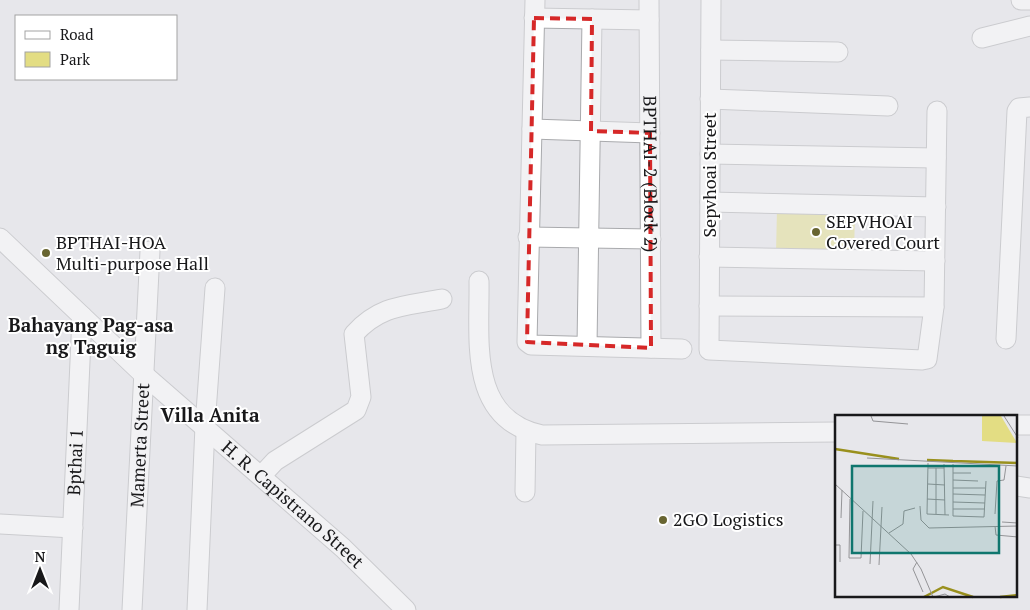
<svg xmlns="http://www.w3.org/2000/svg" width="1030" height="610" font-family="'PT Serif',serif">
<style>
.green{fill:#e3dd83}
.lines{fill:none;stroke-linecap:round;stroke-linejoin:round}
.minor-casing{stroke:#a9aaad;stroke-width:21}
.minor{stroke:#fff;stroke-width:19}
.marked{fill:none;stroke:#d62828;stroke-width:4;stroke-dasharray:10 6;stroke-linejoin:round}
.poi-dot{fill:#686531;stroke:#fff;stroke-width:2}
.labels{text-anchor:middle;stroke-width:4;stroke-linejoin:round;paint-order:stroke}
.street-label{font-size:18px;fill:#18181a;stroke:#fff}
.poi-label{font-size:18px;fill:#18181a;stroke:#fff;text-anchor:start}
.neighbourhood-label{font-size:19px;font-weight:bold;fill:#18181a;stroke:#fff}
.inset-river{fill:none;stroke:#99901d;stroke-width:2.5}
.inset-road{fill:none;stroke:#949497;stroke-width:1}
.view{fill:#0f766e;fill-opacity:0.15;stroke:#0f766e;stroke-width:2.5}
.inset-edge{fill:none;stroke:#18181a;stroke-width:2.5}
</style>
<rect width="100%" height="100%" fill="#e7e7eb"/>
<path class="green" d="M777,209L855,211L854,255L776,253Z"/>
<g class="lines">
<defs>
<g id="minor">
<path d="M535,0L527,342L531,345L682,349"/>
<path id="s1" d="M649,0L651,348"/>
<path d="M711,0L709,350L922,360L927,359L934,307L937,111"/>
<path d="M1021,0H1030"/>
<path d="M534,18L649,20"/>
<path d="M982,38L1030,26"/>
<path d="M711,50L838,52"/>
<path d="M710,99L888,106"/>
<path d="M532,129L650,133"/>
<path d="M710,154L936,158"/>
<path d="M710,202L936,207"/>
<path d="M528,237L651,239"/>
<path id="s2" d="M0,238L142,373L343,548L406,610"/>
<path d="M709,257L935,261"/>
<path d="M479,281C480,340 467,419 542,435L836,432"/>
<path d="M709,306L934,307"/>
<path d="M1006,339L1017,111L1019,108L1030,107"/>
<path d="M587,346L592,19"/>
<path d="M1016,425H1030"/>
<path d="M262,475L275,461L356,410L361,397L354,334C380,305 405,306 442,299"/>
<path d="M1016,486L1030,488"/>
<path d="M525,492L526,432"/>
<path d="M0,524L73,528"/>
<path id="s3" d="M69,610L82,316"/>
<path id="s4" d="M132,610L150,251"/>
<path d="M197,610L205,426L215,288"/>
</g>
</defs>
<use href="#minor" class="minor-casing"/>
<use href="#minor" class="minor"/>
</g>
<path d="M0 0H1030V610H0ZM534,18L592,19L591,131L650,133L651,348L527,342Z" fill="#e7e7eb" fill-opacity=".55" fill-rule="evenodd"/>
<path class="marked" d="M534,18L592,19L591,131L650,133L651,348L527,342Z"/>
<g class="poi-dot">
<circle cx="816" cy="232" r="5"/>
<circle cx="46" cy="253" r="5"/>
<circle cx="663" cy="520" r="5"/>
</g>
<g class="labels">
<g class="street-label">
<text dy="6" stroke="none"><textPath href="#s1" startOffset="174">BPTHAI-2 (Block 2)</textPath></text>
<text transform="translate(710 175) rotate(-90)" y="6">Sepvhoai Street</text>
<text dy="6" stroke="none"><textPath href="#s4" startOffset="165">Mamerta Street</textPath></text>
<text dy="6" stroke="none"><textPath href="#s3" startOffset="148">Bpthai 1</textPath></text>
<text dy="6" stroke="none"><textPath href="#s2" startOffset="396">H. R. Capistrano Street</textPath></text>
</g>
<g class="poi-label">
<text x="826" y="228">SEPVHOAI<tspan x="826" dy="21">Covered Court</tspan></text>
<text x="56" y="249">BPTHAI-HOA<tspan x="56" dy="21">Multi-purpose Hall</tspan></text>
<text x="673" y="526">2GO Logistics</text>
</g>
<g class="neighbourhood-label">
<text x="91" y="332">Bahayang Pag-asa<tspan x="91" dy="22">ng Taguig</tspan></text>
<text x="210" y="422">Villa Anita</text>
</g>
</g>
<g transform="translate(835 415)">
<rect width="182" height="182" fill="#e7e7eb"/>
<path d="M147,1H166L182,28L147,26Z" fill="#e3dd83"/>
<path class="inset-river" d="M0,34L64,44M92,45L118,46M118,46L183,48M89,182L108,172L138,182M165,182L183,180"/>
<path class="inset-road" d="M36,1L38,6L73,9M169,1L183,23M32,43L183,51M93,48L92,99L114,100M109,49L110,100M118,49V101L149,102L151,66M93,53H109M118,58H136M118,65L143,66M0,69L76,139L86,154L98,182M93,69L110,70M118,73H150M118,79L150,80M15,84L14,143H26L28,96M92,84L110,85M118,87L150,88M85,91L86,105L94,113L183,111M118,94H150M101,99V53M160,99L162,66L169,65L171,51M6,103L7,75M167,107L183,108M160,111L161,120L183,122M54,118L68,109L69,96L80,93M0,130H5V147M82,147L78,154L88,177M35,149L38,86M44,150L47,92M99,182L110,179L115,182"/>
<path class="view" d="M17,51H164V138H17Z"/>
<rect width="182" height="182" class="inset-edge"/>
</g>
<rect x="15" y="15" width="162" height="65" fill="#ffffff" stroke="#a3a3a3"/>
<rect x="25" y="31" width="25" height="8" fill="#ffffff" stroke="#a3a3a3"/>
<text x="60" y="40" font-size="15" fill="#18181a">Road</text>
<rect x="25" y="52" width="25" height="15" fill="#e3dd83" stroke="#a3a3a3"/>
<text x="60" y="65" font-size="15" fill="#18181a">Park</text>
<g transform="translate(40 570)" stroke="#ffffff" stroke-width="4" paint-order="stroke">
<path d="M0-4L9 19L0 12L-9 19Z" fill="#18181a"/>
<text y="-8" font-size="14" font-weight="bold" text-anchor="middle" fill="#18181a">N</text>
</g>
</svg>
